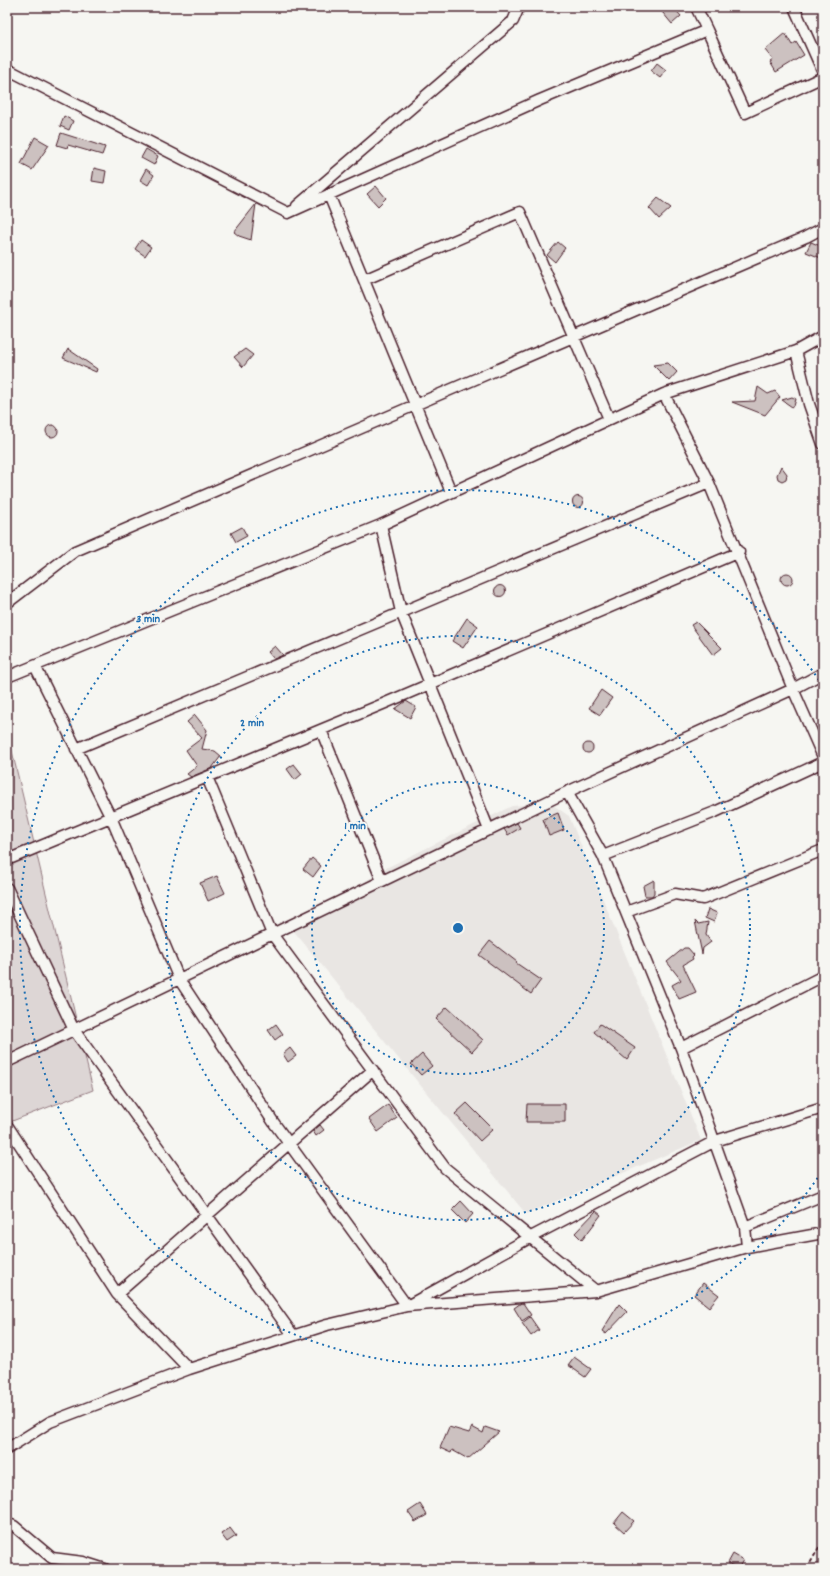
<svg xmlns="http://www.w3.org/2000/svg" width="830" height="1576" font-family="Dekko,sans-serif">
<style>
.built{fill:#e9e6e3}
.green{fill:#ddd6d5;stroke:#947a80}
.building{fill:#ccc1c0;stroke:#4a1f2b}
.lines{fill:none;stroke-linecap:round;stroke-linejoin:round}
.street-casing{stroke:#4a1f2b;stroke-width:13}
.path{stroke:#4a1f2b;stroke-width:2;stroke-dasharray:4 3;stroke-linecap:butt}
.street{stroke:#f6f6f2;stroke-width:10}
.ring{fill:none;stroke:#1f6fb2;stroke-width:2;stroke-dasharray:2 4}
.centre{fill:#1f6fb2;stroke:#f6f6f2;stroke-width:2}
.ring-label{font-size:12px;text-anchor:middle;font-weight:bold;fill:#1f6fb2;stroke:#f6f6f2;stroke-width:4;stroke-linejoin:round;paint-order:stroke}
</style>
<rect width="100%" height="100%" fill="#f6f6f2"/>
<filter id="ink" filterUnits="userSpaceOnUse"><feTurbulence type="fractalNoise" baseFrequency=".025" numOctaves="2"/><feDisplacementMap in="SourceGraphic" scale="8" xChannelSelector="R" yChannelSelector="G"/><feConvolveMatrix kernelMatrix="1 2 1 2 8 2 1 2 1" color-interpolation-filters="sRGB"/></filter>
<g filter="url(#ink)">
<path class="built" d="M550,803L569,816L701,1140L526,1214L293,930L384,869L512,806Z"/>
<path class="green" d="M7,730L93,1090L7,1123Z"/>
<path class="building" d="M658,7H673L681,16L672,24Z
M785,33L792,45L796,42L804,55L776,72L770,62L773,60L765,50Z
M657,63L666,70L660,78L651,71Z
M64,116L73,121L69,130L60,126Z
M61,133L105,147L102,155L68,145L67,148L57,145Z
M35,137L49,145L32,170L21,164Z
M146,149L158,156L154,165L141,158Z
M94,168L106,171L104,183L92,181Z
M146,169L154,175L148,185L140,180Z
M376,186L386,198L378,206L367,194Z
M658,198L671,208L659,219L649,208Z
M256,204L251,240L239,236L234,232Z
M141,240L151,247L145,256L135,249Z
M558,242L565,248L555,262L547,255Z
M811,242L823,247L821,258L806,252Z
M68,349L97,369L96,372L63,358Z
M245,349L253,355L243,367L234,357Z
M668,363L677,372L669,381L653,365Z
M758,387L768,394L775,391L780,397L765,415L732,402L755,401Z
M792,397L796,399L794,406L792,407L782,400Z
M46 431a6 6 0 1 1 12 0a6 6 0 1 1-12 0Z
M781,466L787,474L786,479L782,481L778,479L777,475Z
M572.5 502a5.5 5.5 0 1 1 11 0a5.5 5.5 0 1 1-11 0Z
M242,527L247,536L236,542L231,533Z
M781 579a6 6 0 1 1 12 0a6 6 0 1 1-12 0Z
M494.5 591a5.5 5.5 0 1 1 11 0a5.5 5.5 0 1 1-11 0Z
M467,618L478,626L463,648L452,641Z
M696,622L722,648L713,655L691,625Z
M275,646L283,655L274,659L268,652Z
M601,690L612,698L600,715L589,708Z
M406,701L416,707L410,718L395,709Z
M195,715L207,730L202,749L215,751L221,756L212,768L191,777L187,774L197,766L186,750L202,738L187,722Z
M583 748a5 5 0 1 1 10 0a5 5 0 1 1-10 0Z
M294,764L302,774L295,780L287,769Z
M558,813L564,830L549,836L543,819Z
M517,823L520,828L508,835L504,829Z
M312,858L321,866L313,877L303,869Z
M217,876L225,893L208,901L200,883Z
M654,880V893L652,896H645L643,886Z
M708,909L717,913L714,922L705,918Z
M695,921L698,924L708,922L706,935L711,942L703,948L702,954Z
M490,941L517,962L516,963L541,980L531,994L479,955Z
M684,948H688L694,955L692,957L693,959L683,965L696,992L679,999L672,985L681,980L667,962Z
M447,1007L483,1040L472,1052L436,1019Z
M276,1024L283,1034L275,1040L268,1030Z
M600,1024L635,1048L627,1060L594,1032Z
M290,1048L296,1056L288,1062L283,1054Z
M422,1054L432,1066L421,1075L411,1064Z
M467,1103L493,1129L480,1141L455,1114Z
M527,1104H565V1122H526Z
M388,1105L397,1118L378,1132L369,1119Z
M320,1125L324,1130L316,1136L313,1131Z
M461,1201L473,1214L465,1223L452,1210Z
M596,1211L601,1215L582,1240L575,1233Z
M703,1283L719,1295L709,1307L694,1295Z
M521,1303H523L531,1315L522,1321L514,1308Z
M619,1304L627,1312L606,1334L602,1331Z
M530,1317L539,1330L531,1336L522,1323Z
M574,1357L591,1369L585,1377L568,1365Z
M449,1427L469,1433L472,1427L483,1433L485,1427L499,1432L468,1459L452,1450L451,1453L440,1448Z
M420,1504L427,1515L415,1522L408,1512Z
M623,1512L634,1521L624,1532L614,1523Z
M230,1528L236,1536L227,1542L221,1534Z
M733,1554L743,1560L738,1569L728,1563Z"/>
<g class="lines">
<defs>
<path id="street" d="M696,7L707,30
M794,7L823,72
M7,69L288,213L540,100L707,30L745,113L823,77
M329,195L451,492
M297,206L513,21L519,7
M364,280L520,212L609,419
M796,351L809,404L823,444
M664,394L709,483L793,689L823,757
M381,525L401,612L489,830
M7,603L75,551L806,237L823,228
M35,666L113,822L179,979L274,1123L407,1306L596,1291L747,1247L823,1233
M7,677L381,525L664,394L796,351L823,336
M321,730L382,881
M76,749L709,483
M207,777L272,934L445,1168L596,1291
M567,792L603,856L681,1048L745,1227L747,1247
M603,856L715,812L823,762
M7,860L383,704L739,552
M7,888L74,1030L293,1335
M626,912L675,894L703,899L823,850
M681,1048L823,976
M7,1062L567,792L793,689L823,673
M7,1125L117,1294L189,1369
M745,1227L823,1195
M117,1294L373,1070
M7,1449L50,1422L189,1369L327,1325L407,1306L531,1237L715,1141L823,1108
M7,1523L14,1526L52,1558L83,1562L105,1569"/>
</defs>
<use href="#street" class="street-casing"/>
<path class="path" d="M807,1569L823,1540"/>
<use href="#street" class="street"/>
</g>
</g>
<g class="ring">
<circle cx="458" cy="928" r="146"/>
<circle cx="458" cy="928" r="292"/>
<path d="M821 1173A438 438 0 1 1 821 683"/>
</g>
<circle cx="458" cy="928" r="6" class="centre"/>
<g class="ring-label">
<text x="148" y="622">3 min</text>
<text x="252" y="726">2 min</text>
<text x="355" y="829">1 min</text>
</g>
<rect width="830" height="1576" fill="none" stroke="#f6f6f2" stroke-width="24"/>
<rect x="12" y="12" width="806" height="1552" fill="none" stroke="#4a1f2b" stroke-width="1.5" filter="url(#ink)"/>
</svg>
